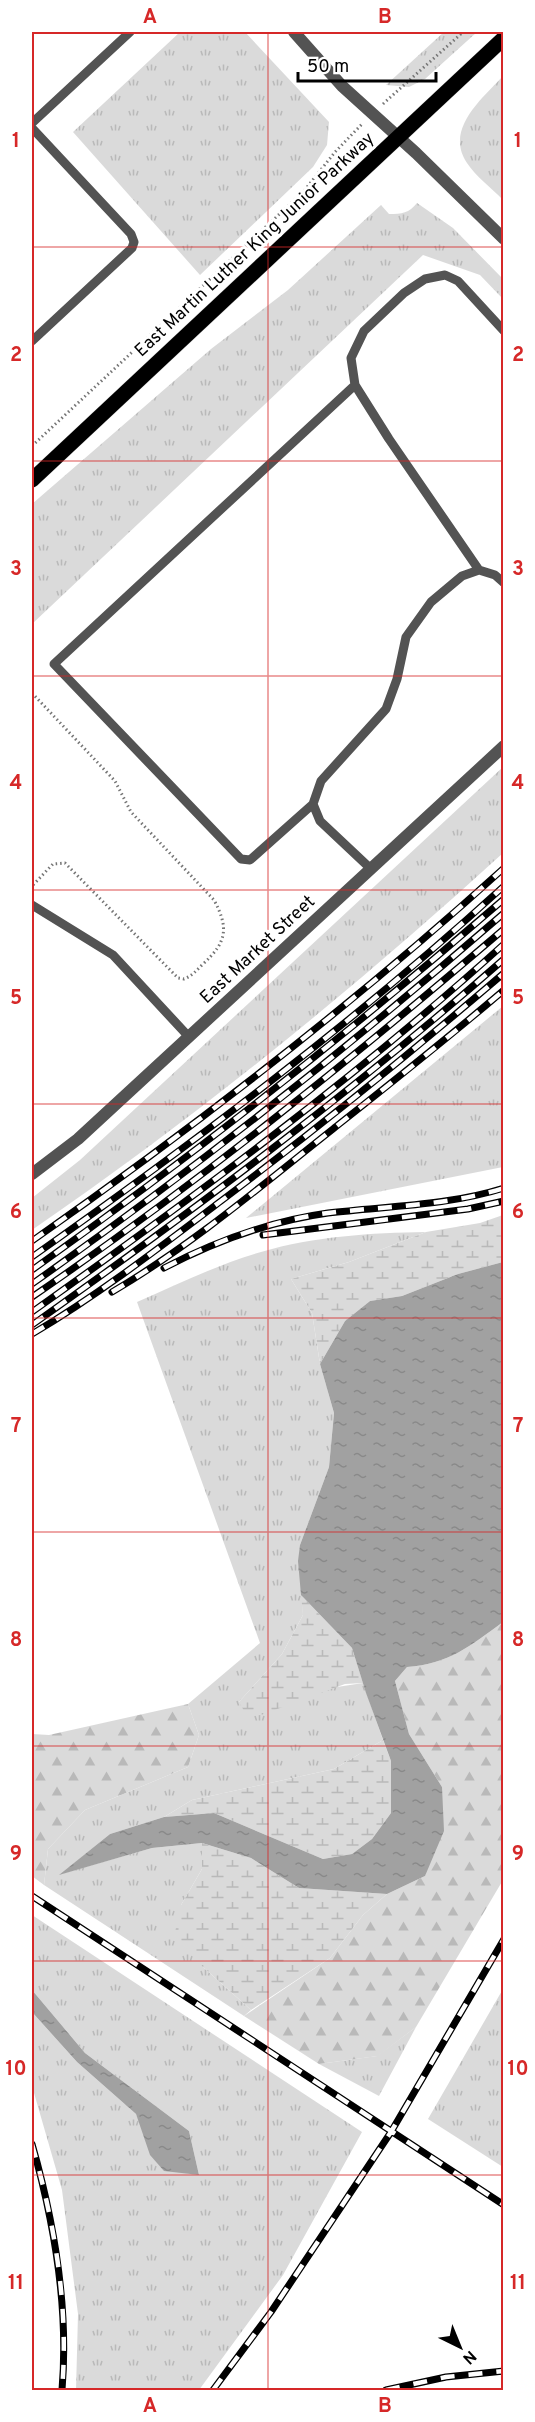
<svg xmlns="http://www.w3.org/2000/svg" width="535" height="2422" font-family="Overpass,sans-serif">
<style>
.grass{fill:url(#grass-tufts)}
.forest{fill:url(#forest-firs)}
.wetland{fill:url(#wetland-marsh)}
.water{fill:url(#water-ripples)}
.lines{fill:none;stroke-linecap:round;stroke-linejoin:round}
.primary-casing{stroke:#dbdbdb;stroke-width:16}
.path{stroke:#757575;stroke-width:3;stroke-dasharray:1.5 3;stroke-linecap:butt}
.service{stroke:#535353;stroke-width:9}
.minor{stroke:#535353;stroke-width:12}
.tertiary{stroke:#535353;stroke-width:12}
.primary{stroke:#000;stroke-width:15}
.rail-casing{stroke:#000;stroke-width:7}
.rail{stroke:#fff;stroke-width:4.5;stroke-dasharray:14;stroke-linecap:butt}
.grid{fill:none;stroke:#d62828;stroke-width:1.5;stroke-opacity:0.55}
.labels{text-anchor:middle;stroke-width:6;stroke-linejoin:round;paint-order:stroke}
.street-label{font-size:18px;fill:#000;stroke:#fff}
.neatline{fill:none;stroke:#d62828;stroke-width:2}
.grid-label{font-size:20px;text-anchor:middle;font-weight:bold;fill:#d62828}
</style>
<defs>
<pattern id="grass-tufts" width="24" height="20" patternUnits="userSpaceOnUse" patternTransform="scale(1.5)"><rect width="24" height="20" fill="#dadada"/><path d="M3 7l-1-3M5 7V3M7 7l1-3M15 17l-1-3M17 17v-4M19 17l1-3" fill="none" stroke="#b9b9b9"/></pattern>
<pattern id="forest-firs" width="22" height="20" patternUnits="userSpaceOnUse" patternTransform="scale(1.5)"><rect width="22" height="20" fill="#dadada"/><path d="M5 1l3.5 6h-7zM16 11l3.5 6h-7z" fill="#b9b9b9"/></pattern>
<pattern id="wetland-marsh" width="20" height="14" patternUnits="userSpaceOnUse" patternTransform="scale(1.5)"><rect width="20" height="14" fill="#dadada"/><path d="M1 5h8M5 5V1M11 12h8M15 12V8" fill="none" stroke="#b9b9b9"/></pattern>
<pattern id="water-ripples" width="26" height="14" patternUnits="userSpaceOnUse" patternTransform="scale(1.5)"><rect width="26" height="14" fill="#a1a1a1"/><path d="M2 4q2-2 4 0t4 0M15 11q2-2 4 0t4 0" fill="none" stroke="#898989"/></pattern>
</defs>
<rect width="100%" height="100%" fill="#fff"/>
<path class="grass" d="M180,32H245L329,122L327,145L313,167L200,275L73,132Z
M444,32H477L425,79L409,87L386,85Z
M503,76V200C492,188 476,177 467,163C444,129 483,98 503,76Z
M417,203L453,228L503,279V299L480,275L423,255L32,624V504L211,349L288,290L381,205L389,214C402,214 409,213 417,203Z
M503,767V853C354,989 198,1116 32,1230V1198L80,1160Z
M503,1006V1167L246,1218Z
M426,1232L349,1262L291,1279L312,1313L320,1364L334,1413L329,1467L300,1545L303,1615L282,1654L239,1702L363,1683L383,1740L334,1769L192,1800L164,1817L110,1834L61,1874L152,1848L202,1843V1869L181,1905L203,1967L251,2010L244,2016L44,1885L48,1849L85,1810L188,1767L199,1735L188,1704L260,1643L137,1302C178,1284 219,1264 261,1252C315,1236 371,1233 426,1232Z
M32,1915L362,2132L283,2275L199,2390H76L78,2314L62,2190L32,2086V2012L77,2062L136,2114L144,2131L180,2172L199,2175L189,2131L85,2053L32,1990Z
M503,1989V2167L428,2119Z
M416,2027L379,2096L319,2064L377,2056Z"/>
<path class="forest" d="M503,1622V1880L416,2027L378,2056L319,2064L244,2016L330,1958L363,1915L387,1894L425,1876L442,1787L409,1734L395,1681L407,1667C449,1664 470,1646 503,1622Z
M188,1704L199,1735L188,1767L85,1810L48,1849L44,1885L32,1876V1734L49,1735Z"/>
<path class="wetland" d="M503,1215V1262L458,1274L402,1296L370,1301L345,1321L320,1364L312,1313L291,1279L349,1262L426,1232L480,1223Z
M301,1595L352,1648L363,1683L345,1684L261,1715L247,1716L239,1702L282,1654L303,1615Z
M383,1740L391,1761V1813L372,1839L352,1854L323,1859L214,1813L164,1817L192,1800L334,1769Z
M202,1843L251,1858L299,1888L387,1894L363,1915L330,1958L251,2010L203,1967L174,1937L181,1905L202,1869Z"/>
<path class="water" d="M503,1262V1622C470,1646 449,1664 407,1667L395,1681L409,1734L442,1787L444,1831L425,1876L387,1894L299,1888L251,1858L202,1843L152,1848L59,1875L110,1834L164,1817L214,1813L323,1859L352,1854L372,1839L391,1813V1761L366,1693L352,1648L301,1595L298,1561L300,1545L329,1467L334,1413L320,1364L345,1321L370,1301L402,1296L458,1274Z
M32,1990L85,2053L189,2131L199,2175L164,2171L150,2155L136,2114L77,2062L32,2012Z"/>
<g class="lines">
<defs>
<path id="primary" d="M32,480L504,38"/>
</defs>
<use href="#primary" class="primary-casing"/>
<path class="path" d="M383,104L463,32
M32,446L304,191L335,152L363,123
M32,693L115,781L131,812L214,900C229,928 227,942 203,964C197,970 192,976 184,979L178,978L65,863L53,864L32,886"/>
<path class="service" d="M32,123L130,32
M32,128L131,234L134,242L132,248L32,341
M479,570L389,439L355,385L351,358L364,331L404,293L425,279L445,275L458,281L504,331
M313,804L250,860L241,859L54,664L355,385
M371,869L320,821L313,804L321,781L386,709L397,679L406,637L431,602L462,576L479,570L495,575L504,583
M32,905L113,955L189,1037"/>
<path class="minor" d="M32,1174L78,1139L504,746"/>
<path class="tertiary" d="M294,32L342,86L416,153L504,239"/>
<use href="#primary" class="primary"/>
<defs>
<path id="rail" d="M263,1235L468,1209L504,1201
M32,1241C196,1126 355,1003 504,868
M32,1257C195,1142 356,1021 504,886
M164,1268C216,1241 270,1221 328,1213C386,1206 447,1206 504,1188
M32,1270C195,1154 352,1031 504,899
M32,1284C196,1168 352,1045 504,913
M112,1292C192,1245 261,1186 333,1129C391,1083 448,1038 504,990
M32,1297C197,1184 352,1059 504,929
M32,1312C194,1197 356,1078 504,944
M32,1325C194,1210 354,1091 504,959
M32,1334C98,1295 159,1248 221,1201C318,1128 412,1052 504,973
M32,1896L504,2205
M32,2144C55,2225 69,2307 62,2390
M213,2390L271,2312L391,2132L504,1939
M386,2390L446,2377L504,2371"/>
</defs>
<use href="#rail" class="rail-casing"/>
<use href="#rail" class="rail"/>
</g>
<path class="grid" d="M268,32V2390M32,247H504M32,461H504M32,676H504M32,890H504M32,1104H504M32,1318H504M32,1532H504M32,1746H504M32,1961H504M32,2175H504"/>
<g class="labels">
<g class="street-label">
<text transform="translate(254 244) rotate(-43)" y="6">East Martin Luther King Junior Parkway</text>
<text transform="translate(257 949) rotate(-43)" y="6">East Market Street</text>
</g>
</g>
<rect width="535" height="2422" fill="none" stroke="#ffffff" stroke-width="66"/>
<g transform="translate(460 2347) rotate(137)" stroke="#ffffff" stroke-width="4.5" paint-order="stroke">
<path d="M0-4.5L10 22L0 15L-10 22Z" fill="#000000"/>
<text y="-9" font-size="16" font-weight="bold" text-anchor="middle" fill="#000000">N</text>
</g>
<path d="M298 72v9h138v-9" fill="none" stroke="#000000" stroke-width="3"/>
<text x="307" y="72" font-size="18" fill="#000000" stroke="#ffffff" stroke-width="4.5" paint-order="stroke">50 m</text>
<rect x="33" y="33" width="469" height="2356" class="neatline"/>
<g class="grid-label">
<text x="150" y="23">A</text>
<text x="385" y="23">B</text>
<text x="16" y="147">1</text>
<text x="518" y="147">1</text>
<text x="16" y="361">2</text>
<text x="518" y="361">2</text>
<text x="16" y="575">3</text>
<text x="518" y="575">3</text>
<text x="16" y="789">4</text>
<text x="518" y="789">4</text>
<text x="16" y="1004">5</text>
<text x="518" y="1004">5</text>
<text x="16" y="1218">6</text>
<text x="518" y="1218">6</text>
<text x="16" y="1432">7</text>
<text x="518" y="1432">7</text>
<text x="16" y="1646">8</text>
<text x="518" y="1646">8</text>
<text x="16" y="1860">9</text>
<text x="518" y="1860">9</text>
<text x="16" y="2075">10</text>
<text x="518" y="2075">10</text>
<text x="16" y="2289">11</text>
<text x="518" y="2289">11</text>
<text x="150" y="2412">A</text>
<text x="385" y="2412">B</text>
</g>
</svg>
